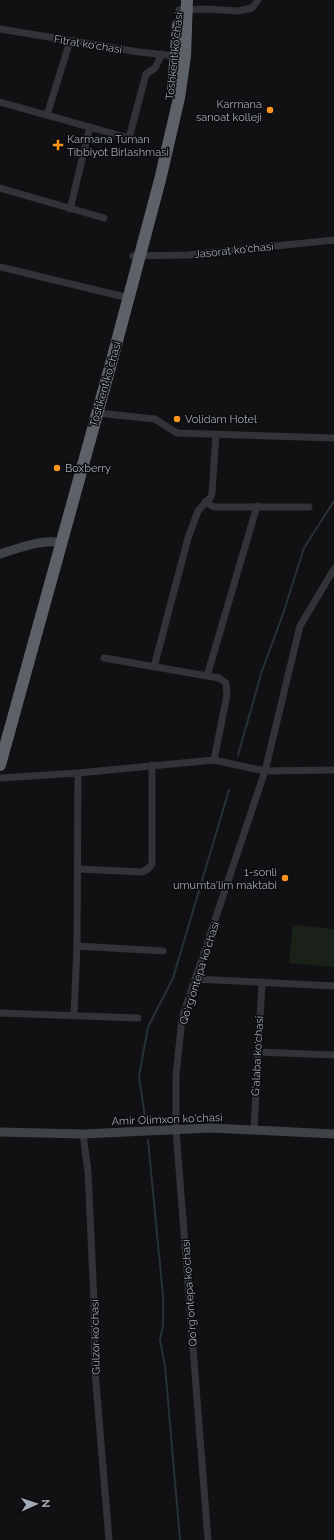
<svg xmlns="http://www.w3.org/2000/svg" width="334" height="1540" font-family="Raleway,sans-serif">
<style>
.green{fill:#192119}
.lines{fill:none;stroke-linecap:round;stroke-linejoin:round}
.stream{stroke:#263237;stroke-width:2}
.street{stroke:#323338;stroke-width:7}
.secondary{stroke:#3f4348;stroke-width:9}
.highway{stroke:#5d6269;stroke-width:12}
.poi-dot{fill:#ff951d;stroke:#0c0c0e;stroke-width:1.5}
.labels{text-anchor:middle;stroke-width:3;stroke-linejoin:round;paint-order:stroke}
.street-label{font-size:11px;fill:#a1aab5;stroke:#0c0c0e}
.poi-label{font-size:11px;fill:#a1aab5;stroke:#0c0c0e;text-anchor:start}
</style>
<rect width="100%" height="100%" fill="#111113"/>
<path class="green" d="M293,925L334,929V967L289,963Z"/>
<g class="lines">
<path class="stream" d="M238,755L262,671L283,614L304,548L334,501
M145,1118L139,1076L148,1027L173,978L229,790
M148,1140L163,1296V1325L160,1340L165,1366L180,1540"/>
<path class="street" d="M179,10L207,9L238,11L252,8L258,0
M0,29L139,52L176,56
M0,102L129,138L146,74L155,68L162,54
M47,115L70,41
M0,188L104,218
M70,209L90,127
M133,256L188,255L334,240
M0,267L129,298
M97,413L155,419L177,433L334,438
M205,502L214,507H309
M104,658L219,678L226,683L227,695L214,760
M154,667L188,538L198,511L211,497L212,493L216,435
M207,676L257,506
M0,778L78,773L214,760L265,771L334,770
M78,869L142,872L148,869L152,864V765
M77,946L163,951
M195,979L334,986
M0,1013L138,1018
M74,1015L77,946L78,773
M257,1052L334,1055
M254,1130L262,982
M83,1134L88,1172L94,1302L95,1371L109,1540
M208,1540L176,1130V1076L182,1018L265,771L300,626L334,569"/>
<path class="secondary" d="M0,554C17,549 44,538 60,543
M0,1132L83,1134L211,1128L334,1134"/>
<path class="highway" d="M173,89L178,25
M0,765L112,360L160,180L179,98L185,56L187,0"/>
</g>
<g class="poi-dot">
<circle cx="270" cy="110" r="4"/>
<path d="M56 139h4v4h4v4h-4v4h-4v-4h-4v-4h4z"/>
<circle cx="177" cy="419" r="4"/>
<circle cx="57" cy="468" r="4"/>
<circle cx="285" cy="878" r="4"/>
</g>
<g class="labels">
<g class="street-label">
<text transform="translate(88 44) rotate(9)" y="4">Fitrat ko'chasi</text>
<text transform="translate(174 56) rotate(-84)" y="4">Toshkent ko'chasi</text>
<text transform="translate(234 250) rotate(-6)" y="4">Jasorat ko'chasi</text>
<text transform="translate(105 384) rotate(-74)" y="4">Toshkent ko'chasi</text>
<text transform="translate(199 973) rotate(-72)" y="4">Qo'rg'ontepa ko'chasi</text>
<text transform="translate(257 1056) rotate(-87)" y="4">G'alaba ko'chasi</text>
<text transform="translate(167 1119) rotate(-2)" y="4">Amir Olimxon ko'chasi</text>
<text transform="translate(189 1293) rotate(-94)" y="4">Qo'rg'ontepa ko'chasi</text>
<text transform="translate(95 1337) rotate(-91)" y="4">Gulzor ko'chasi</text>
</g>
<g class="poi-label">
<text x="262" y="108" text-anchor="end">Karmana<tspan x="262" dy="13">sanoat kolleji</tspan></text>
<text x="67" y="143">Karmana Tuman<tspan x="67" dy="13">Tibbiyot Birlashmasi</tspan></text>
<text x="185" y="423">Volidam Hotel</text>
<text x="65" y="472">Boxberry</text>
<text x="277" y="876" text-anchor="end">1-sonli<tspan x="277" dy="13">umumta'lim maktabi</tspan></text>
</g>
</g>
<g transform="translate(36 1504) rotate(87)" stroke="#0c0c0e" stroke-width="3" paint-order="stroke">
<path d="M0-3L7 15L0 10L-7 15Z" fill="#a1aab5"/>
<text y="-6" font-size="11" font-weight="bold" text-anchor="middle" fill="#a1aab5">N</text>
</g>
</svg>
